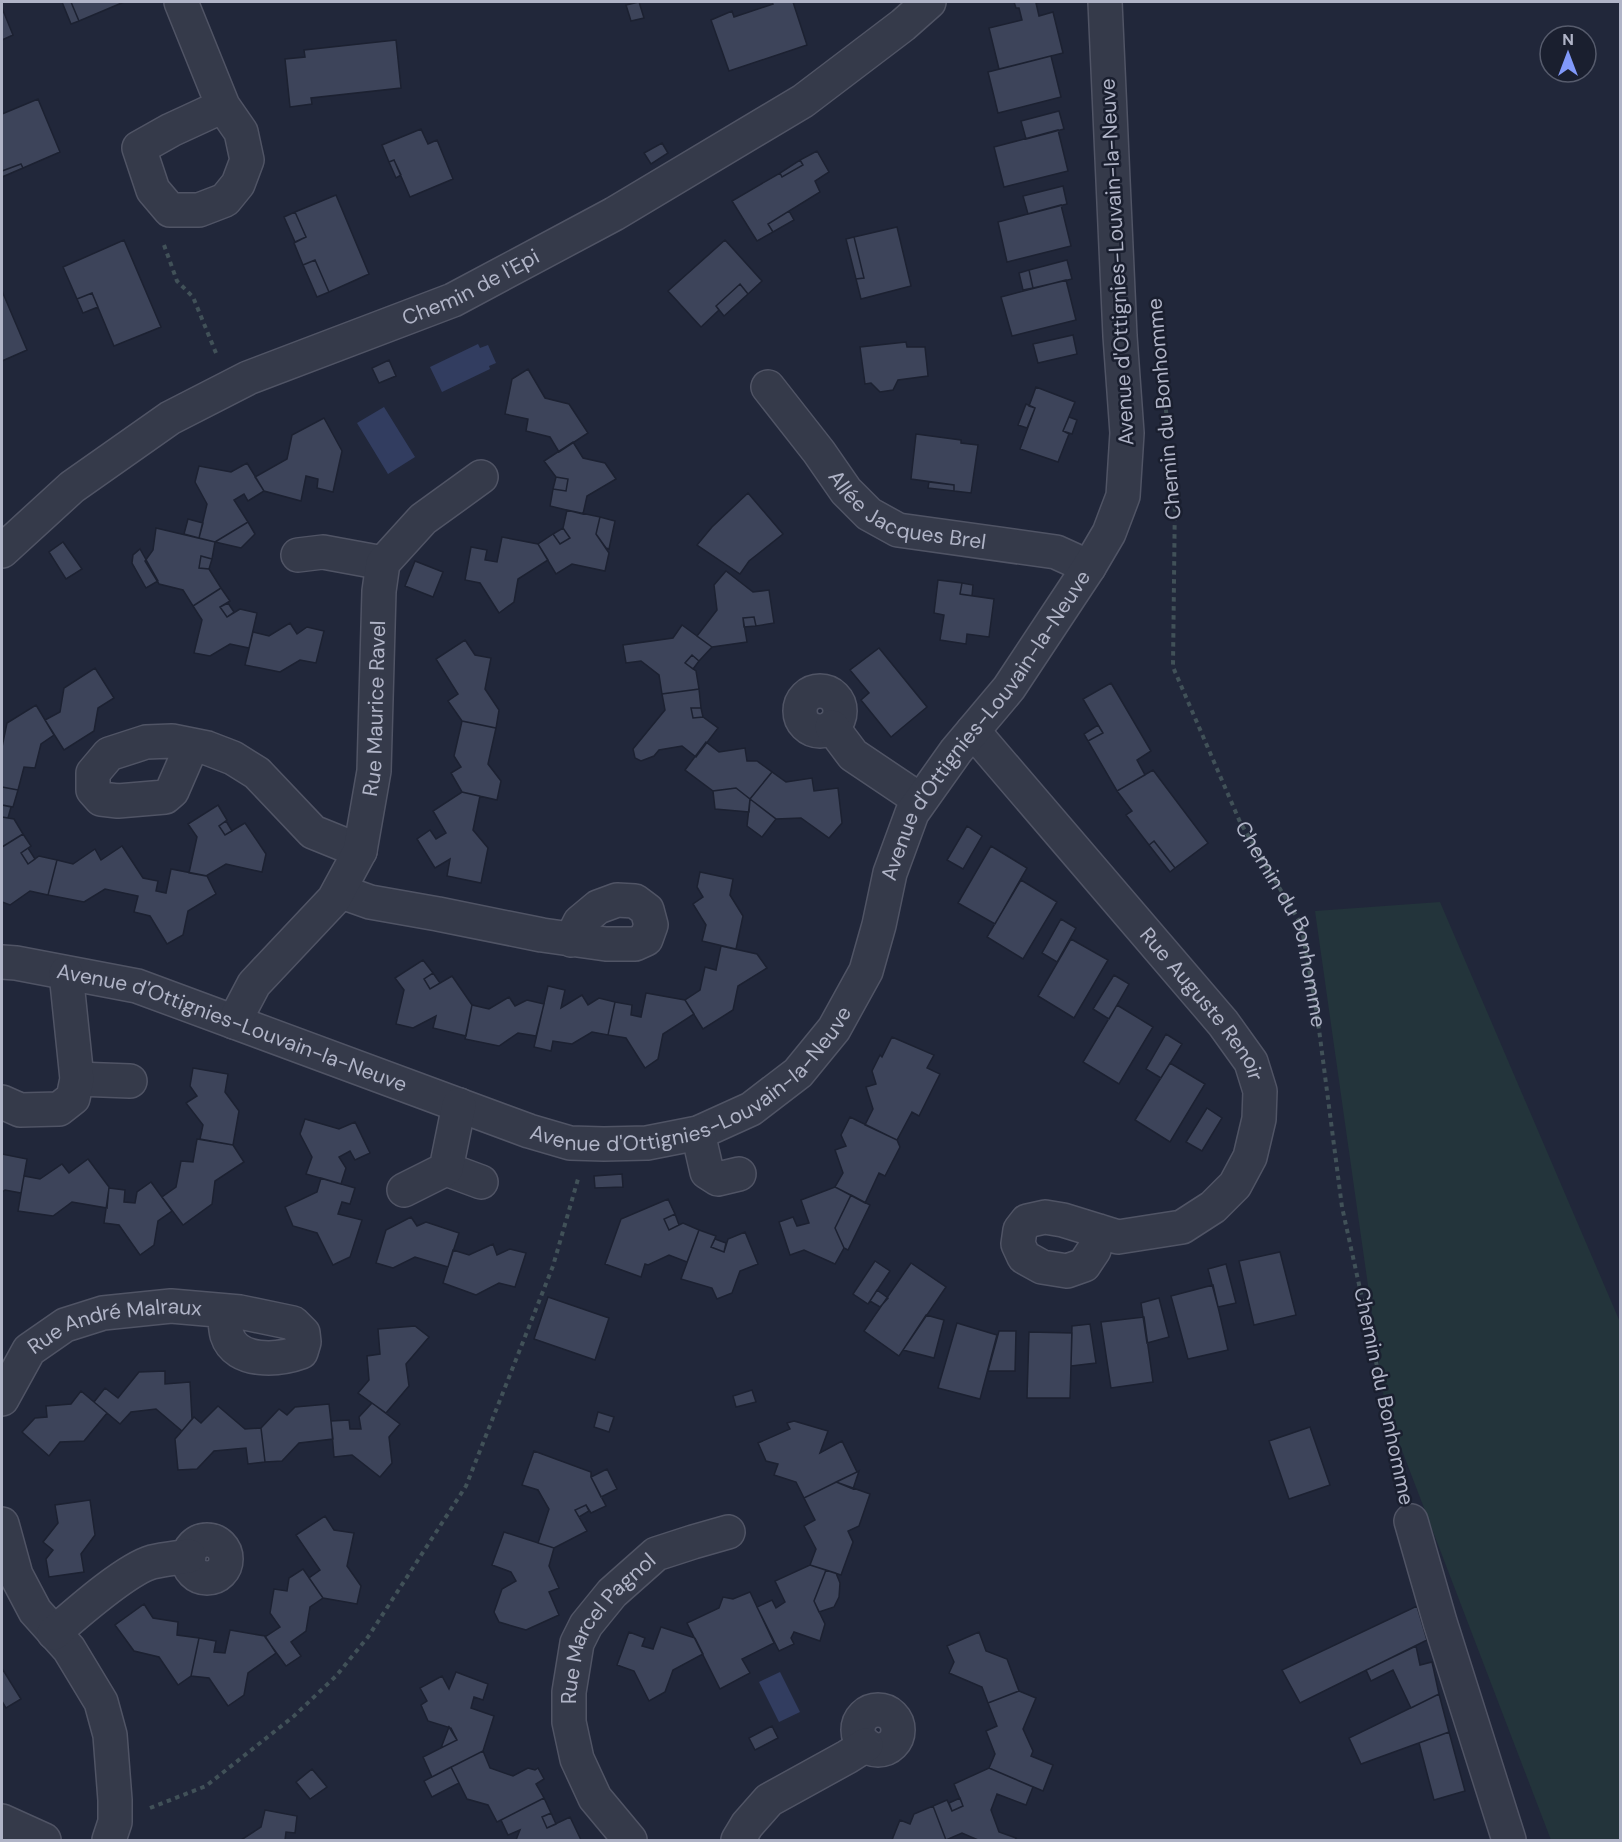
<svg xmlns="http://www.w3.org/2000/svg" width="1622" height="1842" font-family="'DM Sans',sans-serif">
<style>
.green{fill:#23343b}
.water{fill:#323d60}
.building{fill:#3d445a;stroke:#1c2131;stroke-width:1.5}
.lines{fill:none;stroke-linecap:round;stroke-linejoin:round}
.street-casing{stroke:#505465;stroke-width:36}
.path{stroke:#415158;stroke-width:4;stroke-dasharray:4.5 4.5;stroke-linecap:butt}
.street{stroke:#353a4a;stroke-width:33}
.labels{text-anchor:middle;stroke-width:5;stroke-linejoin:round;paint-order:stroke}
.street-label{font-size:21px;fill:#b0b4c7;stroke:#1a1f2f}
</style>
<rect width="100%" height="100%" fill="#21273a"/>
<path class="green" d="M1440,902L1620,1322V1840H1551L1385,1406L1315,911Z"/>
<path class="water" d="M478,344L480,348L488,345L496,363L489,366L490,369L442,392L430,367Z
M384,407L415,457L388,474L357,423Z
M780,1672L800,1712L779,1722L759,1682Z"/>
<path class="building" d="M62,2H71L79,21L71,24Z
M71,2H124L79,21Z
M639,2L644,18L631,21L626,5Z
M772,2H793L807,45L729,71L711,20L732,11L734,17L773,4Z
M1014,2H1041L1036,3L1039,16L1053,12L1063,53L999,69L989,28L1022,20L1019,8H1016Z
M2,8L13,35L2,40Z
M396,40L401,88L311,98L312,104L290,107L285,59L305,57L304,50Z
M1051,56L1061,97L998,113L988,72Z
M38,99L60,152L23,168L21,164L2,171V114Z
M1059,111L1064,129L1026,139L1021,121Z
M421,129L428,144L437,140L453,179L410,197L394,160L389,162L382,145Z
M1058,130L1068,171L1004,187L994,147Z
M662,143L668,153L651,164L644,153Z
M817,151L829,172L815,181L820,192L768,224L773,232L757,241L732,201L780,173L782,177L803,165L800,160Z
M394,160L401,175L396,178L389,162Z
M800,160L803,165L782,177L780,173Z
M21,164L23,168L2,177V171Z
M1063,186L1067,204L1028,214L1023,196Z
M336,195L369,274L329,292L315,260L303,265L294,243L306,237L295,212Z
M1061,205L1071,246L1007,262L998,222Z
M789,211L794,220L773,232L768,224Z
M295,212L306,237L295,242L284,217Z
M897,227L911,286L861,299L856,279L864,278L854,237Z
M854,237L864,278L856,279L846,239Z
M124,240L161,327L114,346L92,293L77,299L63,267Z
M725,240L762,281L748,294L740,284L716,306L719,310L701,327L668,291Z
M315,260L329,292L317,297L303,265Z
M1067,260L1072,279L1033,288L1029,270Z
M1029,270L1033,288L1023,290L1019,273Z
M1066,280L1076,320L1012,336L1001,297Z
M740,284L748,294L724,316L716,306Z
M2,291L27,350L2,361Z
M92,293L98,307L83,313L77,299Z
M1073,335L1077,354L1038,363L1033,344Z
M906,342L907,347H925L928,376L898,380L893,390L880,392L871,383L865,384L860,347Z
M389,360L396,376L379,383L372,368Z
M528,369L545,398L569,404L588,433L559,452L550,437L526,431L528,419L505,414L512,379Z
M1036,387L1075,402L1063,431L1069,434L1058,462L1020,449L1035,408L1029,406Z
M1026,404L1035,408L1027,428L1018,425Z
M1069,417L1077,420L1072,434L1063,431Z
M324,418L342,451L333,492L317,488L318,479L306,476L301,501L264,491L255,477L287,459L292,435Z
M916,434L961,440V443L978,445L971,493L954,491V485L911,479Z
M573,442L583,458L605,463L616,479L587,496L583,514L550,506L553,489L566,491L568,479L556,477L544,461Z
M247,463L264,491L248,501L244,494L234,500L248,522L215,542L199,538L207,504L195,482L199,466L231,472Z
M556,477L568,479L566,491L553,489Z
M929,482L954,485V491L928,488Z
M748,493L783,534L749,561L740,574L697,545L712,527Z
M567,510L600,517L596,534L609,553L605,571L572,564L556,574L538,544L553,534L560,544L570,538L563,528Z
M600,517L615,521L609,549L606,548L596,534Z
M188,519L203,523L199,538L184,534Z
M248,522L255,534L241,548L215,542Z
M156,528L215,542L212,559L201,556L199,568L209,569L221,588L193,606L183,590L159,584L145,561L153,550Z
M563,528L570,538L560,544L553,534Z
M502,537L538,544L548,560L518,579L514,602L499,613L480,583L465,580L471,547L487,550L485,560L497,562Z
M63,542L82,569L66,579L49,552Z
M140,549L158,581L146,588L132,563L133,555Z
M201,556L212,559L209,569L199,568Z
M415,561L443,572L433,597L405,586Z
M726,571L753,592L769,590L774,623L756,626L754,617L743,618L747,642L712,647L697,636L717,610L714,585Z
M938,580L962,583L960,594L994,599L989,637L967,634L966,644L940,640L944,615L934,613Z
M962,583L973,585L972,596L960,594Z
M221,588L230,601L220,607L227,617L240,609L257,613L249,648L230,644L210,656L194,653L202,620L193,606Z
M228,603L234,612L227,617L220,607Z
M754,617L756,626L744,627L743,618Z
M290,623L297,634L307,627L324,631L316,663L300,660L280,672L245,665L253,632L269,636Z
M682,625L712,647L699,661L692,655L685,663L696,671L699,689L662,694L659,675L641,661L626,663L623,645L673,638Z
M465,640L475,655L491,658L485,689L499,710L496,728L462,721L448,701L458,694L436,659Z
M879,648L927,707L891,737L861,700L869,693L850,670Z
M692,655L699,661L693,669L685,663Z
M95,668L114,698L98,708L94,731L64,750L45,720L60,712L64,688Z
M1111,683L1151,751L1137,760L1145,775L1117,791L1088,741L1103,733L1083,699Z
M699,689L701,708H691L693,718L703,717L718,728L696,757L682,746L659,750L654,756L641,761L635,758L633,749L665,710L662,694Z
M36,705L54,735L41,744L35,768L24,767L18,790L2,787V747L7,723Z
M691,708H701L703,717L693,718Z
M462,721L496,728L488,764L501,781L497,800L462,792L451,773L461,767L454,756Z
M1098,725L1103,733L1088,741L1084,734Z
M706,742L719,752L745,748L747,761H757L772,772L750,799L736,788L713,791L685,770Z
M1153,770L1208,843L1175,868L1154,841L1149,845L1126,815L1132,811L1117,791Z
M772,772L786,782L812,778L814,791L838,788L842,823L829,838L801,818L776,819L750,799Z
M2,787L18,790L13,807L2,805V806Z
M736,788L750,799L749,812L715,809L713,791Z
M462,792L480,796L473,830L488,848L481,883L447,876L450,859L435,868L417,839L430,830L436,839L446,833L433,811Z
M750,799L776,819L762,837L747,826Z
M2,805L11,807L8,818L2,817Z
M218,805L227,820L219,826L225,835L245,823L266,854L262,872L226,864L206,876L189,873L197,837L188,824Z
M2,817L14,819L23,834L2,847Z
M226,821L232,831L225,835L219,826Z
M967,826L982,836L963,869L947,860Z
M23,834L31,846L21,853L28,864L39,856L57,860L48,895L30,891L10,905L2,902V847Z
M1154,841L1175,868L1170,872L1149,845Z
M122,846L143,878L158,881L156,891L166,893L171,869L207,876L216,894L188,911L183,935L167,944L150,916L134,912L138,896L105,889L84,902L48,895L57,860L73,864L95,849L101,860Z
M991,846L1027,868L995,924L958,903Z
M28,848L35,859L28,864L21,853Z
M700,872L733,879L730,895L743,916L736,949L702,941L706,925L693,904L703,897L697,887Z
M1021,880L1057,902L1023,959L987,937Z
M1061,919L1076,928L1057,962L1042,953Z
M1071,939L1108,960L1074,1018L1038,996Z
M721,946L757,954L767,968L738,986L733,1010L703,1029L685,1000L700,990L705,967L716,970Z
M423,960L433,973L424,979L430,989L452,976L472,1005L466,1036L433,1028L436,1016L413,1028L396,1024L404,990L395,978Z
M433,973L440,983L430,989L424,979Z
M1114,975L1129,984L1109,1019L1093,1009Z
M548,986L565,990L561,1008L582,995L588,1005L599,998L615,1002L608,1035L592,1032L572,1044L553,1041L551,1051L534,1047Z
M646,993L685,1000L694,1014L663,1034L658,1059L645,1068L626,1038L608,1035L615,1002L632,1005L631,1015L641,1017Z
M509,997L515,1006L527,1000L544,1004L536,1036L518,1033L499,1046L465,1039L472,1005L489,1009Z
M1117,1005L1153,1027L1119,1084L1083,1062Z
M1166,1034L1182,1044L1161,1078L1146,1069Z
M892,1037L934,1055L927,1068L940,1074L919,1116L912,1112L897,1140L865,1125L873,1109L866,1087L876,1084L872,1071L880,1055L882,1057Z
M1170,1063L1205,1084L1170,1142L1135,1120Z
M193,1068L228,1074L225,1092L239,1111L233,1145L200,1139L203,1125L186,1103L197,1096L190,1086Z
M1207,1108L1222,1118L1202,1151L1186,1142Z
M850,1117L897,1140L900,1147L885,1176L879,1173L865,1203L835,1187L843,1173L835,1150L846,1146L841,1135Z
M305,1119L339,1129L355,1122L370,1153L355,1160L350,1151L339,1157L346,1168L341,1184L306,1174L312,1157L300,1134Z
M197,1139L233,1145L244,1162L215,1181L212,1204L183,1225L162,1197L176,1187L181,1161L193,1162Z
M2,1154L27,1159L21,1193L5,1190L2,1192Z
M88,1159L109,1187L107,1208L72,1202L53,1216L18,1211L24,1176L40,1179L62,1164L69,1173Z
M622,1174L623,1187L595,1188L594,1176Z
M321,1178L355,1188L350,1204L342,1202L338,1214L362,1220L350,1257L333,1265L317,1233L293,1226L285,1207L317,1192Z
M151,1182L172,1211L158,1221L154,1245L140,1255L119,1225L104,1223L109,1188L125,1190L124,1202L135,1203L137,1192Z
M835,1187L851,1195L835,1228L844,1248L835,1264L804,1250L790,1255L779,1222L793,1217L797,1226L809,1223L801,1200Z
M851,1195L870,1205L848,1250L844,1248L835,1228Z
M668,1199L675,1214L664,1219L669,1230L683,1223L699,1230L687,1262L669,1255L648,1265L645,1264L641,1277L605,1264L621,1219Z
M675,1214L679,1225L669,1230L664,1219Z
M411,1217L417,1226L426,1222L459,1233L448,1267L415,1257L393,1268L376,1263L386,1230Z
M699,1230L716,1236L711,1247L724,1252L728,1239L745,1232L758,1264L740,1271L732,1293L717,1299L712,1288L681,1279Z
M715,1239L726,1243L724,1252L711,1247Z
M493,1244L497,1255L510,1249L526,1253L515,1287L499,1283L476,1295L443,1283L453,1250L469,1255Z
M1280,1252L1296,1315L1254,1325L1239,1261Z
M875,1261L890,1271L868,1304L853,1294Z
M911,1263L946,1287L899,1356L864,1331Z
M1226,1264L1236,1303L1218,1307L1208,1269Z
M1213,1285L1228,1350L1188,1359L1171,1296Z
M877,1290L888,1298L880,1307L870,1301Z
M548,1297L609,1318L595,1360L534,1339Z
M1159,1298L1169,1337L1147,1343L1141,1303Z
M926,1315L944,1320L934,1358L903,1350Z
M1144,1317L1153,1382L1111,1388L1101,1322Z
M957,1323L997,1335L980,1399L938,1388Z
M1090,1324L1096,1363L1071,1366L1072,1326Z
M415,1326L429,1337L406,1364L409,1386L386,1413L358,1393L369,1380L367,1356L380,1354L378,1329Z
M999,1331H1016L1015,1371H988Z
M1029,1332L1072,1333L1070,1398H1027Z
M165,1371V1384L190,1382L192,1419L182,1431L156,1409L131,1412L120,1424L94,1402L105,1388L118,1398L139,1372Z
M752,1390L756,1402L736,1407L733,1396Z
M81,1391L107,1413L84,1441L60,1442L49,1456L22,1432L35,1418L47,1417L46,1406L71,1404Z
M372,1403L400,1424L389,1437L392,1463L380,1477L352,1455L334,1457L331,1421L349,1420L350,1429H361L359,1417Z
M329,1404L333,1439L299,1443L282,1461L265,1462L261,1428L279,1409L287,1415L295,1407Z
M218,1406L245,1429L261,1428L265,1462L248,1464L246,1448L214,1451L197,1469L178,1470L175,1439L194,1417L201,1423Z
M598,1412L614,1417L609,1432L594,1427Z
M794,1421L828,1431L820,1453L842,1441L857,1472L804,1498L796,1482L774,1475L778,1464L766,1461L758,1443L790,1429L787,1423Z
M1310,1427L1330,1485L1289,1499L1269,1441Z
M534,1451L591,1472V1477L606,1506L591,1513L586,1505L575,1510L587,1531L554,1548L538,1543L549,1509L538,1490L522,1485Z
M607,1469L617,1489L601,1497L591,1477Z
M859,1471L853,1489L836,1482L857,1472Z
M836,1482L870,1494L859,1526L848,1531L853,1542L841,1575L810,1565L816,1549L804,1526L815,1520L804,1498Z
M90,1500L95,1535L81,1554L84,1572L49,1577L46,1559L53,1550L43,1542L58,1523L55,1505Z
M586,1505L589,1511L579,1517L575,1510Z
M325,1516L334,1530L354,1533L347,1566L361,1586L357,1604L323,1598L309,1578L320,1570L296,1535Z
M504,1532L554,1548L549,1566L559,1588L549,1592L559,1615L526,1630L499,1622L494,1612L502,1589L516,1581L511,1572L492,1565Z
M810,1565L826,1570L814,1601L825,1624L820,1641L794,1632L791,1638L794,1644L779,1651L757,1607L772,1600L776,1608L785,1602L775,1581Z
M303,1569L323,1598L310,1607L306,1631L291,1642L301,1656L286,1666L265,1637L280,1627L270,1613L274,1589L287,1591L289,1578Z
M826,1570L836,1573L840,1583L839,1597L834,1607L819,1612L814,1601Z
M750,1592L774,1643L742,1659L750,1673L720,1689L687,1623L719,1608L723,1597L733,1599Z
M144,1604L153,1618L178,1622L177,1635L199,1638L191,1676L178,1685L159,1657L134,1651L115,1625Z
M1417,1606L1427,1640L1300,1703L1282,1670Z
M661,1627L695,1638L703,1654L673,1670L665,1692L649,1701L634,1671L617,1665L629,1632L645,1638L642,1646L653,1649Z
M230,1630L265,1636L276,1653L248,1673L244,1695L228,1706L209,1678L191,1676L199,1638L216,1641L214,1652L225,1653Z
M979,1632L986,1651L1007,1659L1019,1691L988,1703L982,1687L949,1673L954,1662L947,1646Z
M1416,1646L1420,1665L1432,1662L1439,1694L1411,1708L1393,1670L1371,1681L1366,1670Z
M2,1670H3L21,1699L6,1708L2,1701Z
M456,1672L488,1684L483,1700L474,1697L471,1708L494,1716L483,1751L432,1777L423,1757L457,1740L451,1728L428,1721L421,1705L427,1701L420,1688L442,1676L449,1689Z
M1019,1691L1036,1698L1023,1729L1033,1751L1031,1756L1053,1765L1043,1791L989,1768L995,1754L986,1731L997,1726L988,1703Z
M1439,1694L1449,1732L1361,1764L1349,1738Z
M772,1726L778,1738L755,1750L749,1738Z
M449,1727L457,1740L441,1748Z
M1449,1732L1465,1791L1434,1800L1419,1743Z
M483,1751L490,1768L513,1776L528,1768L535,1770L538,1768L544,1779L536,1784L544,1798L497,1822L488,1805L467,1799L451,1767Z
M451,1767L459,1783L432,1797L424,1781Z
M989,1768L1033,1787L1026,1805L997,1794L991,1810L999,1832L1016,1838L1015,1840H978L962,1833L946,1840L933,1806L947,1800L952,1811L963,1806L954,1784Z
M312,1769L327,1787L310,1799L296,1782Z
M544,1798L551,1813L542,1817L547,1828L570,1817L581,1840H516L520,1830L508,1835L501,1820Z
M960,1798L963,1806L952,1811L949,1803Z
M933,1806L946,1840H892L900,1820L910,1824L914,1814Z
M265,1810L297,1816L295,1833L286,1832L285,1840H241L261,1827Z
M551,1813L556,1824L547,1828L542,1817Z"/>
<g class="lines">
<defs>
<g id="street">
<path d="M181,2L223,106L241,132L247,160L238,184L225,200L199,210H170L153,190L139,148L171,130L223,106"/>
<path id="s2" d="M768,387L819,452L846,491L869,514L898,530L1056,552L1089,567"/>
<path id="s3" d="M2,551L72,487L170,418L248,378L453,300L614,214L803,101L903,25L929,2"/>
<path d="M298,555L323,552L383,563"/>
<circle cx="820" cy="711" r="20"/>
<path d="M832,727L853,755L920,800"/>
<path id="s4" d="M973,731L1223,1023L1251,1062L1260,1091L1259,1119L1250,1157L1235,1185L1213,1207L1182,1227L1118,1237L1063,1220L1045,1217L1027,1221L1020,1230L1018,1244L1024,1257L1042,1267L1067,1271L1084,1265L1094,1250L1099,1231"/>
<path d="M192,745L172,791L165,797L118,801L101,799L93,790V773L109,754L146,742L172,741L207,748L233,758L257,773L313,832L360,851"/>
<path d="M339,891L370,902L438,914L542,935L606,944H635L646,939L651,925L647,910L635,901L617,900L598,907L580,922L571,940"/>
<path id="s5" d="M2,962L16,963L137,986L529,1131L570,1143L604,1144L647,1143L698,1133L751,1109L798,1073L834,1029L866,971L879,925L890,873L912,813L956,751L1009,688L1089,567L1109,533L1123,496L1127,433L1120,336L1105,2"/>
<path id="s6" d="M234,1022L254,984L334,899L360,851L374,771L379,591L383,563L423,519L481,477"/>
<path d="M77,1079L130,1081"/>
<path d="M2,1102L20,1110L59,1109L73,1098L77,1079L66,973"/>
<path d="M698,1133L707,1172L718,1179L739,1174"/>
<path d="M446,1169L481,1182"/>
<path d="M404,1190L446,1169L459,1105"/>
<path id="s7" d="M2,1399L29,1350L65,1325L103,1313L171,1306L240,1312L293,1323L303,1333L304,1342L301,1352C279,1360 236,1364 227,1335C225,1327 225,1318 224,1311"/>
<path d="M1411,1521L1440,1622L1509,1840"/>
<path d="M2,1524L16,1575L35,1611L69,1649L101,1702L110,1735L115,1800V1822L109,1840"/>
<circle cx="207" cy="1559" r="19"/>
<path d="M54,1633C76,1614 125,1570 152,1562C164,1559 177,1558 189,1556"/>
<circle cx="878" cy="1730" r="20"/>
<path d="M2,1821L44,1840"/>
<path id="s8" d="M630,1840L595,1798L577,1759L569,1722V1692L577,1643L586,1625L612,1593L656,1554L693,1542L728,1532"/>
<path d="M738,1840L747,1825L769,1800L847,1757L866,1745"/>
</g>
</defs>
<use href="#street" class="street-casing"/>
<g class="path">
<path d="M164,245L177,281L193,297L216,353"/>
<path id="s1" d="M1159,346L1175,494L1173,667L1240,822L1301,924L1317,1014L1342,1207L1404,1489"/>
<path d="M150,1808L206,1786L294,1716L336,1676L368,1637L466,1486L553,1266L578,1179"/>
</g>
<use href="#street" class="street"/>
</g>
<g class="labels">
<g class="street-label">
<text transform="translate(1117 262) rotate(-93)" y="7">Avenue d'Ottignies-Louvain-la-Neuve</text>
<text dy="7" stroke="none"><textPath href="#s3" startOffset="543">Chemin de l'Epi</textPath></text>
<text transform="translate(1164 409) rotate(-95)" y="7">Chemin du Bonhomme</text>
<text dy="7" stroke="none"><textPath href="#s2" startOffset="196">Allée Jacques Brel</textPath></text>
<text dy="7" stroke="none"><textPath href="#s6" startOffset="358">Rue Maurice Ravel</textPath></text>
<text dy="7" stroke="none"><textPath href="#s5" startOffset="1245">Avenue d'Ottignies-Louvain-la-Neuve</textPath></text>
<text dy="7" stroke="none"><textPath href="#s1" startOffset="603">Chemin du Bonhomme</textPath></text>
<text dy="7" stroke="none"><textPath href="#s4" startOffset="357">Rue Auguste Renoir</textPath></text>
<text dy="7" stroke="none"><textPath href="#s5" startOffset="240">Avenue d'Ottignies-Louvain-la-Neuve</textPath></text>
<text dy="7" stroke="none"><textPath href="#s5" startOffset="741">Avenue d'Ottignies-Louvain-la-Neuve</textPath></text>
<text dy="7" stroke="none"><textPath href="#s7" startOffset="148">Rue André Malraux</textPath></text>
<text transform="translate(1384 1396) rotate(78)" y="7">Chemin du Bonhomme</text>
<text dy="7" stroke="none"><textPath href="#s8" startOffset="242">Rue Marcel Pagnol</textPath></text>
</g>
</g>
<rect width="1622" height="1842" fill="none" stroke="#b0b4c7" stroke-width="6"/>
<g transform="translate(1568 54)"><circle r="28" fill="#1a1f2f" stroke="#565b6c" stroke-width="1.5"/>
<path d="M0-4.5L10 22L0 15L-10 22Z" fill="#8199fa"/>
<text y="-9" font-size="16" font-weight="bold" text-anchor="middle" fill="#b0b4c7">N</text>
</g>
</svg>
